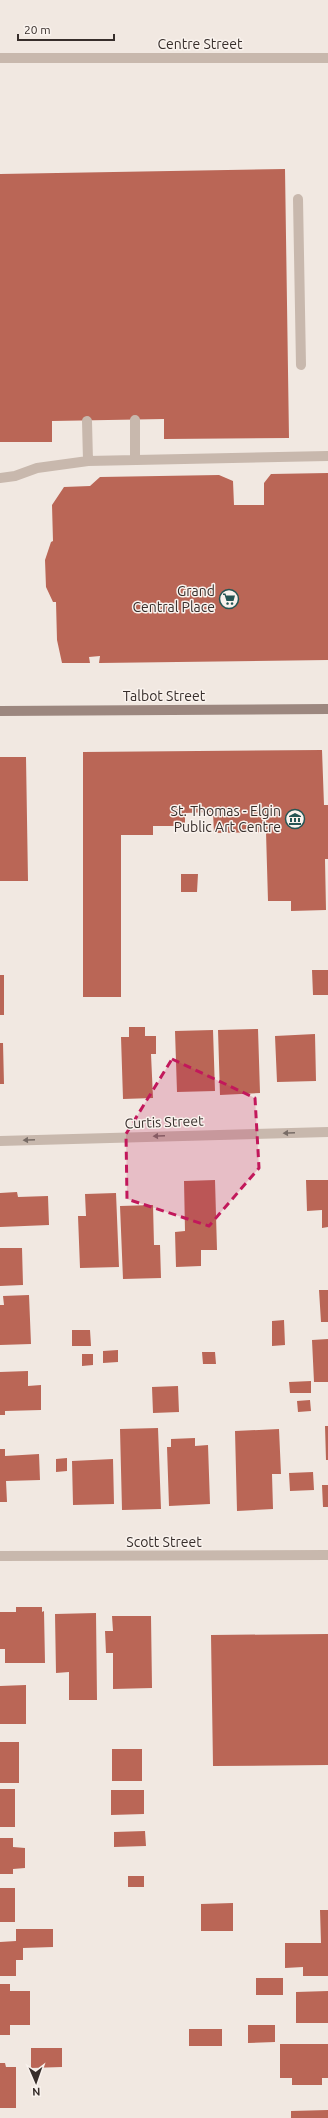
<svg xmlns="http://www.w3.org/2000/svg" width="328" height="2118" font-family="Ubuntu,sans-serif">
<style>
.building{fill:#ba6656}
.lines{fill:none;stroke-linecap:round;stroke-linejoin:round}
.service{stroke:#c8b8ad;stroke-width:10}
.minor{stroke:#c8b8ad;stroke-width:10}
.secondary{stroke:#9c877f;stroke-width:10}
.oneway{fill:#786c66}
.marked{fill:#c2185b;fill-opacity:0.2;stroke:#c2185b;stroke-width:3;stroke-dasharray:8 5;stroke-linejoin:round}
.labels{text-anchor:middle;stroke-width:3;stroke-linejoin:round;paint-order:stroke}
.street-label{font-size:14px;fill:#372e2b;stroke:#f9f2ed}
.poi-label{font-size:14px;fill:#372e2b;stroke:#f9f2ed;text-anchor:end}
</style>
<rect width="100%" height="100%" fill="#f1e8e1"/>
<path class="building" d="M285,169L289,438L164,439V419L52,421V442H0V174Z
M328,473V660L99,663L100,656L89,657L90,663H62L57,640L56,602H53L46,587L45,560L51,542L53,541L52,505L64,487L90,486L100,477L219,475L233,481L234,505H264V483L271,474Z
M322,750L324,805H328V859H325L326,910L291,911V901H268L266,832L214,833L213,812L185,813V826H153V835H121V997H83V752Z
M0,757H26L28,881H0Z
M181,874H198L197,892H181Z
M312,970H328V995H313Z
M0,975H4V1015H0Z
M129,1027H145V1036H156V1054H151L153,1098L123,1099L121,1037H129Z
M258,1029L260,1093L220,1095L218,1030Z
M213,1030L215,1091L177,1092L175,1031Z
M315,1034L316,1081L277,1082L275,1036Z
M0,1043H3L4,1084H0Z
M215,1180L217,1250H201V1266L176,1267L175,1232L185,1231L184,1181Z
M306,1180H328V1227L322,1228V1210L307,1211Z
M17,1192L18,1197L48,1196L49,1225L0,1227V1193Z
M116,1193L119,1267L80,1268L78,1216H86L85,1194Z
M153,1205L154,1245H160L161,1278L123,1279L120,1206Z
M0,1248H22L23,1285L0,1286Z
M319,1290H328V1322H321Z
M29,1295L31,1344L0,1345V1305H4L3,1296Z
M284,1320L285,1345L272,1346V1321Z
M72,1330H90L91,1346H72Z
M328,1339V1382H314L312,1340Z
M118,1350V1362L103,1363V1351Z
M202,1352H215L216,1364H203Z
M82,1354H93V1365L82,1366Z
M28,1371V1386L41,1385V1410L5,1411V1415H0V1372Z
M311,1381V1393H290L289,1382Z
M178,1386L179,1412L153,1413L152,1387Z
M310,1400L311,1411L298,1412L297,1401Z
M325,1426H328V1460H326Z
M158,1428L161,1509L122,1510L120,1429Z
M279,1429L281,1474H272L273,1509L237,1511L235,1431Z
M195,1438V1446L208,1445L210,1504L169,1506L167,1447H171V1439Z
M0,1449H5V1456L39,1454L40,1480L6,1481L7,1502H0Z
M67,1458V1471L56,1472V1459Z
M113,1459L114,1504L73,1505L72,1461Z
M313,1472L314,1490L290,1491L289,1473Z
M322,1485H328V1507H323Z
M16,1607H42V1612L44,1611L45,1663H5V1649H0V1612H16Z
M96,1613L97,1700H69V1672L56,1673L55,1614Z
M112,1616H151L152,1688L113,1689V1653H106L105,1631H113Z
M328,1634V1765L213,1766L211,1635Z
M26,1685V1724H0V1686Z
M0,1742H19V1783H0Z
M112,1749H142V1781H112Z
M0,1789H15V1827H0Z
M111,1790H144V1814L111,1815Z
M145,1831L146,1846L114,1847V1832Z
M0,1838H13V1847L25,1848V1868L13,1869V1874H0Z
M128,1876H144V1887H128Z
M0,1888H15V1922H0Z
M233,1903V1931H201V1904Z
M320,1910H328V1976H303V1967L285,1968V1943H321Z
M16,1929H53V1947L23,1948V1960H16V1976H0V1942L16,1941Z
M256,1978H283V1995H256Z
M0,1984H10V1991H30V2025H10V2035H0Z
M328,1991V2023H296V1992Z
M248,2025H275V2042L248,2043Z
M189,2029H222V2046H189Z
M280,2044H328V2078H322V2085H292V2078H280Z
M31,2048H62V2067L31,2068Z
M0,2063H5L6,2067H16V2108H0Z
M328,2110V2118H291V2111Z"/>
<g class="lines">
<path class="service" d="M298,199L301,365
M135,420V459
M87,421L88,461
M0,478L15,476L37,468L88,461L328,456"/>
<path class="minor" d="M0,58H328
M0,1141L328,1132
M0,1556L328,1555"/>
<path class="secondary" d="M0,711L328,709"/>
</g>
<defs><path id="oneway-solid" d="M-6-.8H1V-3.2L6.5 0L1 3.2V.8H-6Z"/></defs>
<g class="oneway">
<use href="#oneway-solid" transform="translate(289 1133) rotate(178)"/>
<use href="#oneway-solid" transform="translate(159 1136) rotate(178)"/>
<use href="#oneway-solid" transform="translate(29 1140) rotate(178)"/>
</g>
<path class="marked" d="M172,1059L255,1098L259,1168L209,1226L127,1199L126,1134Z"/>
<defs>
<symbol id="supermarket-ring" viewBox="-11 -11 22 22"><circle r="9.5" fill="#f9f2ed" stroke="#255554" stroke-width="1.5"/><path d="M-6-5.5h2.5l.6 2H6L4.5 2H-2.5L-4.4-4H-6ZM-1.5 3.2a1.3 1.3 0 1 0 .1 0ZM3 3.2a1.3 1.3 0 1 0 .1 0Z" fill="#255554"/></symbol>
<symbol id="museum-ring" viewBox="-11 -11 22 22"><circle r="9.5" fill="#f9f2ed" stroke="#255554" stroke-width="1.5"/><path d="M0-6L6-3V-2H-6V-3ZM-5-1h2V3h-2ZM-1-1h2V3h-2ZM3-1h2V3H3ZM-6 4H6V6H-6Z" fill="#255554"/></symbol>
</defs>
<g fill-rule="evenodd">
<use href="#supermarket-ring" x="218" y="588" width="22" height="22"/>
<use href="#museum-ring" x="284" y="808" width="22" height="22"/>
</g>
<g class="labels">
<g class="street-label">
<text x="200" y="49">Centre Street</text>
<text x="164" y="701">Talbot Street</text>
<text transform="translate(164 1122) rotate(-2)" y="5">Curtis Street</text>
<text x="164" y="1547">Scott Street</text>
</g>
<g class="poi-label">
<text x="215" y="596">Grand<tspan x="215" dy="16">Central Place</tspan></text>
<text x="281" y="816">St. Thomas - Elgin<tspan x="281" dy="16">Public Art Centre</tspan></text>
</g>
</g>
<g transform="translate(36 2082) rotate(178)" stroke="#f9f2ed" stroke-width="3" paint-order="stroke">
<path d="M0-3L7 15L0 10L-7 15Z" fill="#372e2b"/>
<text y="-6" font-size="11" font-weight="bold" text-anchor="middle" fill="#372e2b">N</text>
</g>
<path d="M18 34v6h96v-6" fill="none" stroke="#372e2b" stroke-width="2"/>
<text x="24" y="34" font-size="12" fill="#372e2b" stroke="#f9f2ed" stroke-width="3" paint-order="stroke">20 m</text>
</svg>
